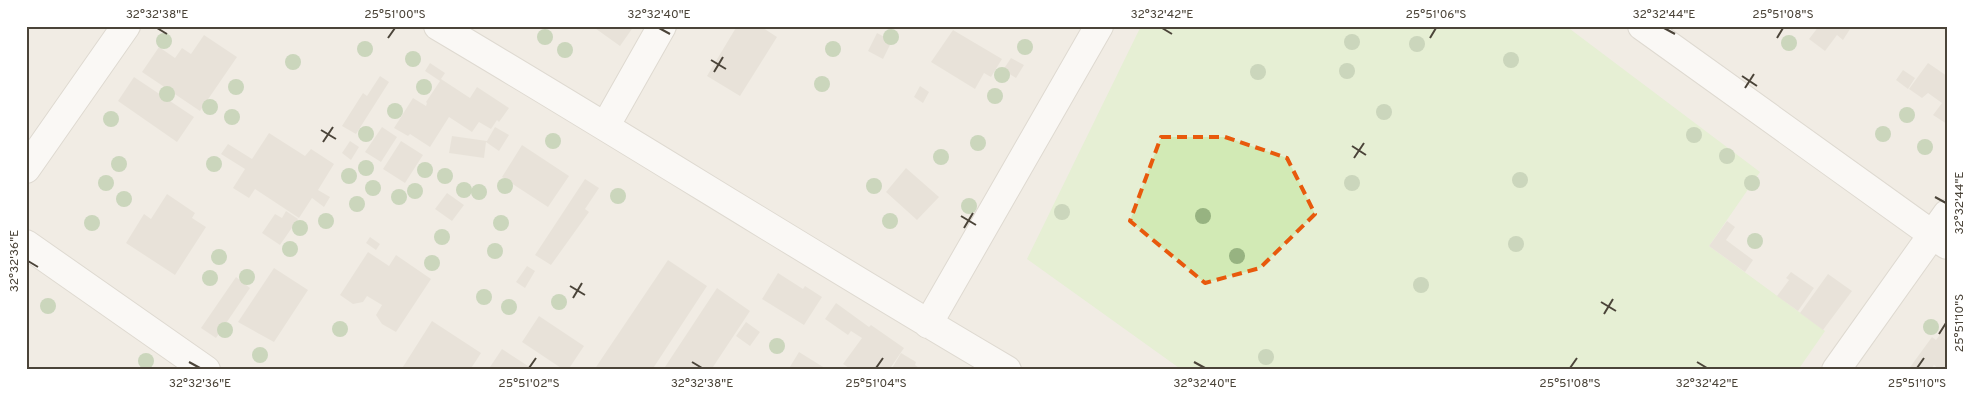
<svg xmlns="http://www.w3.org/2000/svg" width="1973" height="396" font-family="Overpass,sans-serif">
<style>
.residential{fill:#eae5da}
.green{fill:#d2eab5}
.building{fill:#d8cfc1}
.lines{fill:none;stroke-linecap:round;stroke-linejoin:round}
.minor-casing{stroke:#c2bbae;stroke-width:30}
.minor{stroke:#fff;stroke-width:28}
.tree{fill:#97b381}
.marked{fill:none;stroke:#e8590c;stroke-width:4;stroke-dasharray:10 6;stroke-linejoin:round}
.ticks{fill:none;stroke:#4b4439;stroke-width:2}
.neatline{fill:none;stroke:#4b4439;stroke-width:2}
.ticks-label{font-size:12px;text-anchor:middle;fill:#4b4439}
</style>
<rect width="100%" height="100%" fill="#f6f3ec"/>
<path class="residential" d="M26,26H1947V370H26Z"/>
<path class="green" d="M1141,26H1566L1760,172L1709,246L1825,331L1798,370H1182L1027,259Z"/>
<path class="building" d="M592,26H634L620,46Z
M737,26H760L777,37L740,96L707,76Z
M1819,26H1852L1843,40L1837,35L1825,51L1809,39Z
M953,30L1002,59L991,77L984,73L975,89L931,62Z
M877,33L892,41L883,59L868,51Z
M204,35L237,57L200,111L142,72L159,47L175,58L182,48L191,54Z
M1011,58L1024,65L1016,78L1003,70Z
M430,63L445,73L441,79L470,98L477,87L509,108L499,122L497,120L491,129L479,122L472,132L449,117L430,147L410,134L408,136L394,128L413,98L426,106L427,103L426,102L440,81L425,71Z
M1928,63L1947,76V124L1933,115L1942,103L1928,93L1922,98L1909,89Z
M1903,70L1915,78L1908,89L1896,80Z
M380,76L389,82L356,134L342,126L363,93L367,96Z
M134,77L194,117L177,142L118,101Z
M920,86L929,92L923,103L914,97Z
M382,127L397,137L381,162L365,152Z
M495,127L509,135L499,151L486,142L484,158L449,153L452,136L487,141Z
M269,133L305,156L311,149L334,164L318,190L330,197L324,207L312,198L299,218L255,189L249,198L233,188L245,169L221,154L228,144L252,159Z
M350,141L359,147L351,160L342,153Z
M401,141L423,155L405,183L383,169Z
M522,145L569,176L548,207L502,177Z
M906,168L939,197L917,220L886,192Z
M585,179L599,188L585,209L589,212L551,265L535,255Z
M447,193L464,205L452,221L435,209Z
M167,194L195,213L192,218L206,227L175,275L126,243L144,214L151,219Z
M286,211L298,219L280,245L262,233L275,214L282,218Z
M1727,221L1735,227L1726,240L1753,260L1745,272L1709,246Z
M370,237L380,244L376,250L366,243Z
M368,252L389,266L396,255L431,279L396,332L382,324L376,315L382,305L367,296L363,302L353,304L340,295Z
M668,260L707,286L652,370H594Z
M527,266L535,271L525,288L516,282Z
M274,268L308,290L274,342L238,322Z
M1791,272L1814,288L1798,311L1777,296L1789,280L1786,278Z
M778,273L803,289L805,286L822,297L804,325L762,299Z
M1828,274L1852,291L1823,330L1800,313Z
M236,277L250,288L216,338L201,328Z
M717,288L750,311L711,370H663Z
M836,303L869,327L871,325L904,348L889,370H852L843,364L862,338L851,331L848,335L825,319Z
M539,316L584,346L568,370H564L522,342Z
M432,321L481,353L470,370H401Z
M746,322L760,332L750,346L736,336Z
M1947,325V370H1940L1934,365L1930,370H1908L1932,337L1936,340Z
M502,349L531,368L530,370H488Z
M799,352L828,370H788Z
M901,353L916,362L915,365L922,370H891Z"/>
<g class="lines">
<defs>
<path id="minor" d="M438,26C629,139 816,258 1007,370
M1642,26L1947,245
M606,125L662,26
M26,169L126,26
M26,244L206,370
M928,324L1099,26
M1836,370L1947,214"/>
</defs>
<use href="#minor" class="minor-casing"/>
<use href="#minor" class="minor"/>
</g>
<g class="tree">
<circle cx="545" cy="37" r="8"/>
<circle cx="891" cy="37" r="8"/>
<circle cx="164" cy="41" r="8"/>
<circle cx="1352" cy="42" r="8"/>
<circle cx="1789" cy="43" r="8"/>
<circle cx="1417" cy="44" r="8"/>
<circle cx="1025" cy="47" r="8"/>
<circle cx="365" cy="49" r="8"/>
<circle cx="833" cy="49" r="8"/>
<circle cx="565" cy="50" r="8"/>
<circle cx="413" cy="59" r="8"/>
<circle cx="1511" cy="60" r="8"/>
<circle cx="293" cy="62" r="8"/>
<circle cx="1347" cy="71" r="8"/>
<circle cx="1258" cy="72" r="8"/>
<circle cx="1002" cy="75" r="8"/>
<circle cx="822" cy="84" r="8"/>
<circle cx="236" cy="87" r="8"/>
<circle cx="424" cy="87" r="8"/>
<circle cx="167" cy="94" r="8"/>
<circle cx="995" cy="96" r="8"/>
<circle cx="210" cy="107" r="8"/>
<circle cx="395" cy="111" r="8"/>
<circle cx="1384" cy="112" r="8"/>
<circle cx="1907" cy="115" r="8"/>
<circle cx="232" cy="117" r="8"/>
<circle cx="111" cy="119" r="8"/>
<circle cx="366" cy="134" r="8"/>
<circle cx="1883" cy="134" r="8"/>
<circle cx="1694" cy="135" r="8"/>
<circle cx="553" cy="141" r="8"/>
<circle cx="978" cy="143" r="8"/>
<circle cx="1925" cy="147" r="8"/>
<circle cx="1727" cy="156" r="8"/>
<circle cx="941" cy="157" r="8"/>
<circle cx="119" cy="164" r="8"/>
<circle cx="214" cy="164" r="8"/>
<circle cx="366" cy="168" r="8"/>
<circle cx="425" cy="170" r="8"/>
<circle cx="349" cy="176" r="8"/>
<circle cx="445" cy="176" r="8"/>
<circle cx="1520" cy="180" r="8"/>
<circle cx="106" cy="183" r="8"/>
<circle cx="1352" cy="183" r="8"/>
<circle cx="1752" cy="183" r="8"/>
<circle cx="505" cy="186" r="8"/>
<circle cx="874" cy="186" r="8"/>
<circle cx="373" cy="188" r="8"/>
<circle cx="464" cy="190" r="8"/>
<circle cx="415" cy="191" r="8"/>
<circle cx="479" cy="192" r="8"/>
<circle cx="618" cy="196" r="8"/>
<circle cx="399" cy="197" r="8"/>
<circle cx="124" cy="199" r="8"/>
<circle cx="357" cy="204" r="8"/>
<circle cx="969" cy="206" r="8"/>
<circle cx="1062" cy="212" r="8"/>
<circle cx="1203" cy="216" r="8"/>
<circle cx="326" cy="221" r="8"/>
<circle cx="890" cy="221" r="8"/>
<circle cx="92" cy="223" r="8"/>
<circle cx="501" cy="223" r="8"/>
<circle cx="300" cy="228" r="8"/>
<circle cx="442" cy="237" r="8"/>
<circle cx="1755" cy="241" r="8"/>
<circle cx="1516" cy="244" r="8"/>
<circle cx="290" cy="249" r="8"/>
<circle cx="495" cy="251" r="8"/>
<circle cx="1237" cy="256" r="8"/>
<circle cx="219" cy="257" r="8"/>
<circle cx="432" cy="263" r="8"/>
<circle cx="247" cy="277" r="8"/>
<circle cx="210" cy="278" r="8"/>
<circle cx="1421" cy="285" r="8"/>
<circle cx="484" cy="297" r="8"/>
<circle cx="559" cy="302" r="8"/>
<circle cx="48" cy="306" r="8"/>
<circle cx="509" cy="307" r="8"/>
<circle cx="1931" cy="327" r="8"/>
<circle cx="340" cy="329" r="8"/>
<circle cx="225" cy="330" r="8"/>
<circle cx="777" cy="346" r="8"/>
<circle cx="260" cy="355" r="8"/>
<circle cx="1266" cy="357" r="8"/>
<circle cx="146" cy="361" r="8"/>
</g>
<path d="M0 0H1973V396H0ZM1161,137H1225L1287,158L1315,214L1260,268L1205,283L1130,221Z" fill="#f6f3ec" fill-opacity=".55" fill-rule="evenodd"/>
<path class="marked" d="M1161,137H1225L1287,158L1315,214L1260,268L1205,283L1130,221Z"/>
<path class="ticks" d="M157,28L167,34M659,28L670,34M1162,28L1172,34M1664,28L1675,34M388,38L395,28M1430,38L1436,28M1777,38L1783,28M711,60L726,69M714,72L723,57M1742,76L1757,86M1745,88L1754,74M321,130L336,139M323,142L333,127M1352,146L1366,155M1354,158L1364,143M1935,197L1946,203M961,216L976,225M964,228L973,213M28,261L38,267M570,286L585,295M573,298L582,283M1601,302L1616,311M1604,314L1613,299M1939,334L1946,323M189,362L200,368M692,362L702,368M1194,362L1205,368M1697,362L1707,368M529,368L536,358M876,368L883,358M1570,368L1577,358M1917,368L1924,358"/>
<rect width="1973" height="396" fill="none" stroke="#ffffff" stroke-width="55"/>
<rect x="28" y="28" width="1918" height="340" class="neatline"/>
<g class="ticks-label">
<text x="157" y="18">32°32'38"E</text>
<text x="395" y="18">25°51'00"S</text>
<text x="659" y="18">32°32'40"E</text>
<text x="1162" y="18">32°32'42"E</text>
<text x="1436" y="18">25°51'06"S</text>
<text x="1664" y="18">32°32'44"E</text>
<text x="1783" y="18">25°51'08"S</text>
<text transform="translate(1959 203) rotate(-90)" y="4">32°32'44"E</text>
<text transform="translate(14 261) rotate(-90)" y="4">32°32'36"E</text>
<text transform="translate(1959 323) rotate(-90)" y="4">25°51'10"S</text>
<text x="200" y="387">32°32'36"E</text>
<text x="529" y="387">25°51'02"S</text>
<text x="702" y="387">32°32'38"E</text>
<text x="876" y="387">25°51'04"S</text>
<text x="1205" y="387">32°32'40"E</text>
<text x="1570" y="387">25°51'08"S</text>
<text x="1707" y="387">32°32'42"E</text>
<text x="1917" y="387">25°51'10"S</text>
</g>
</svg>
